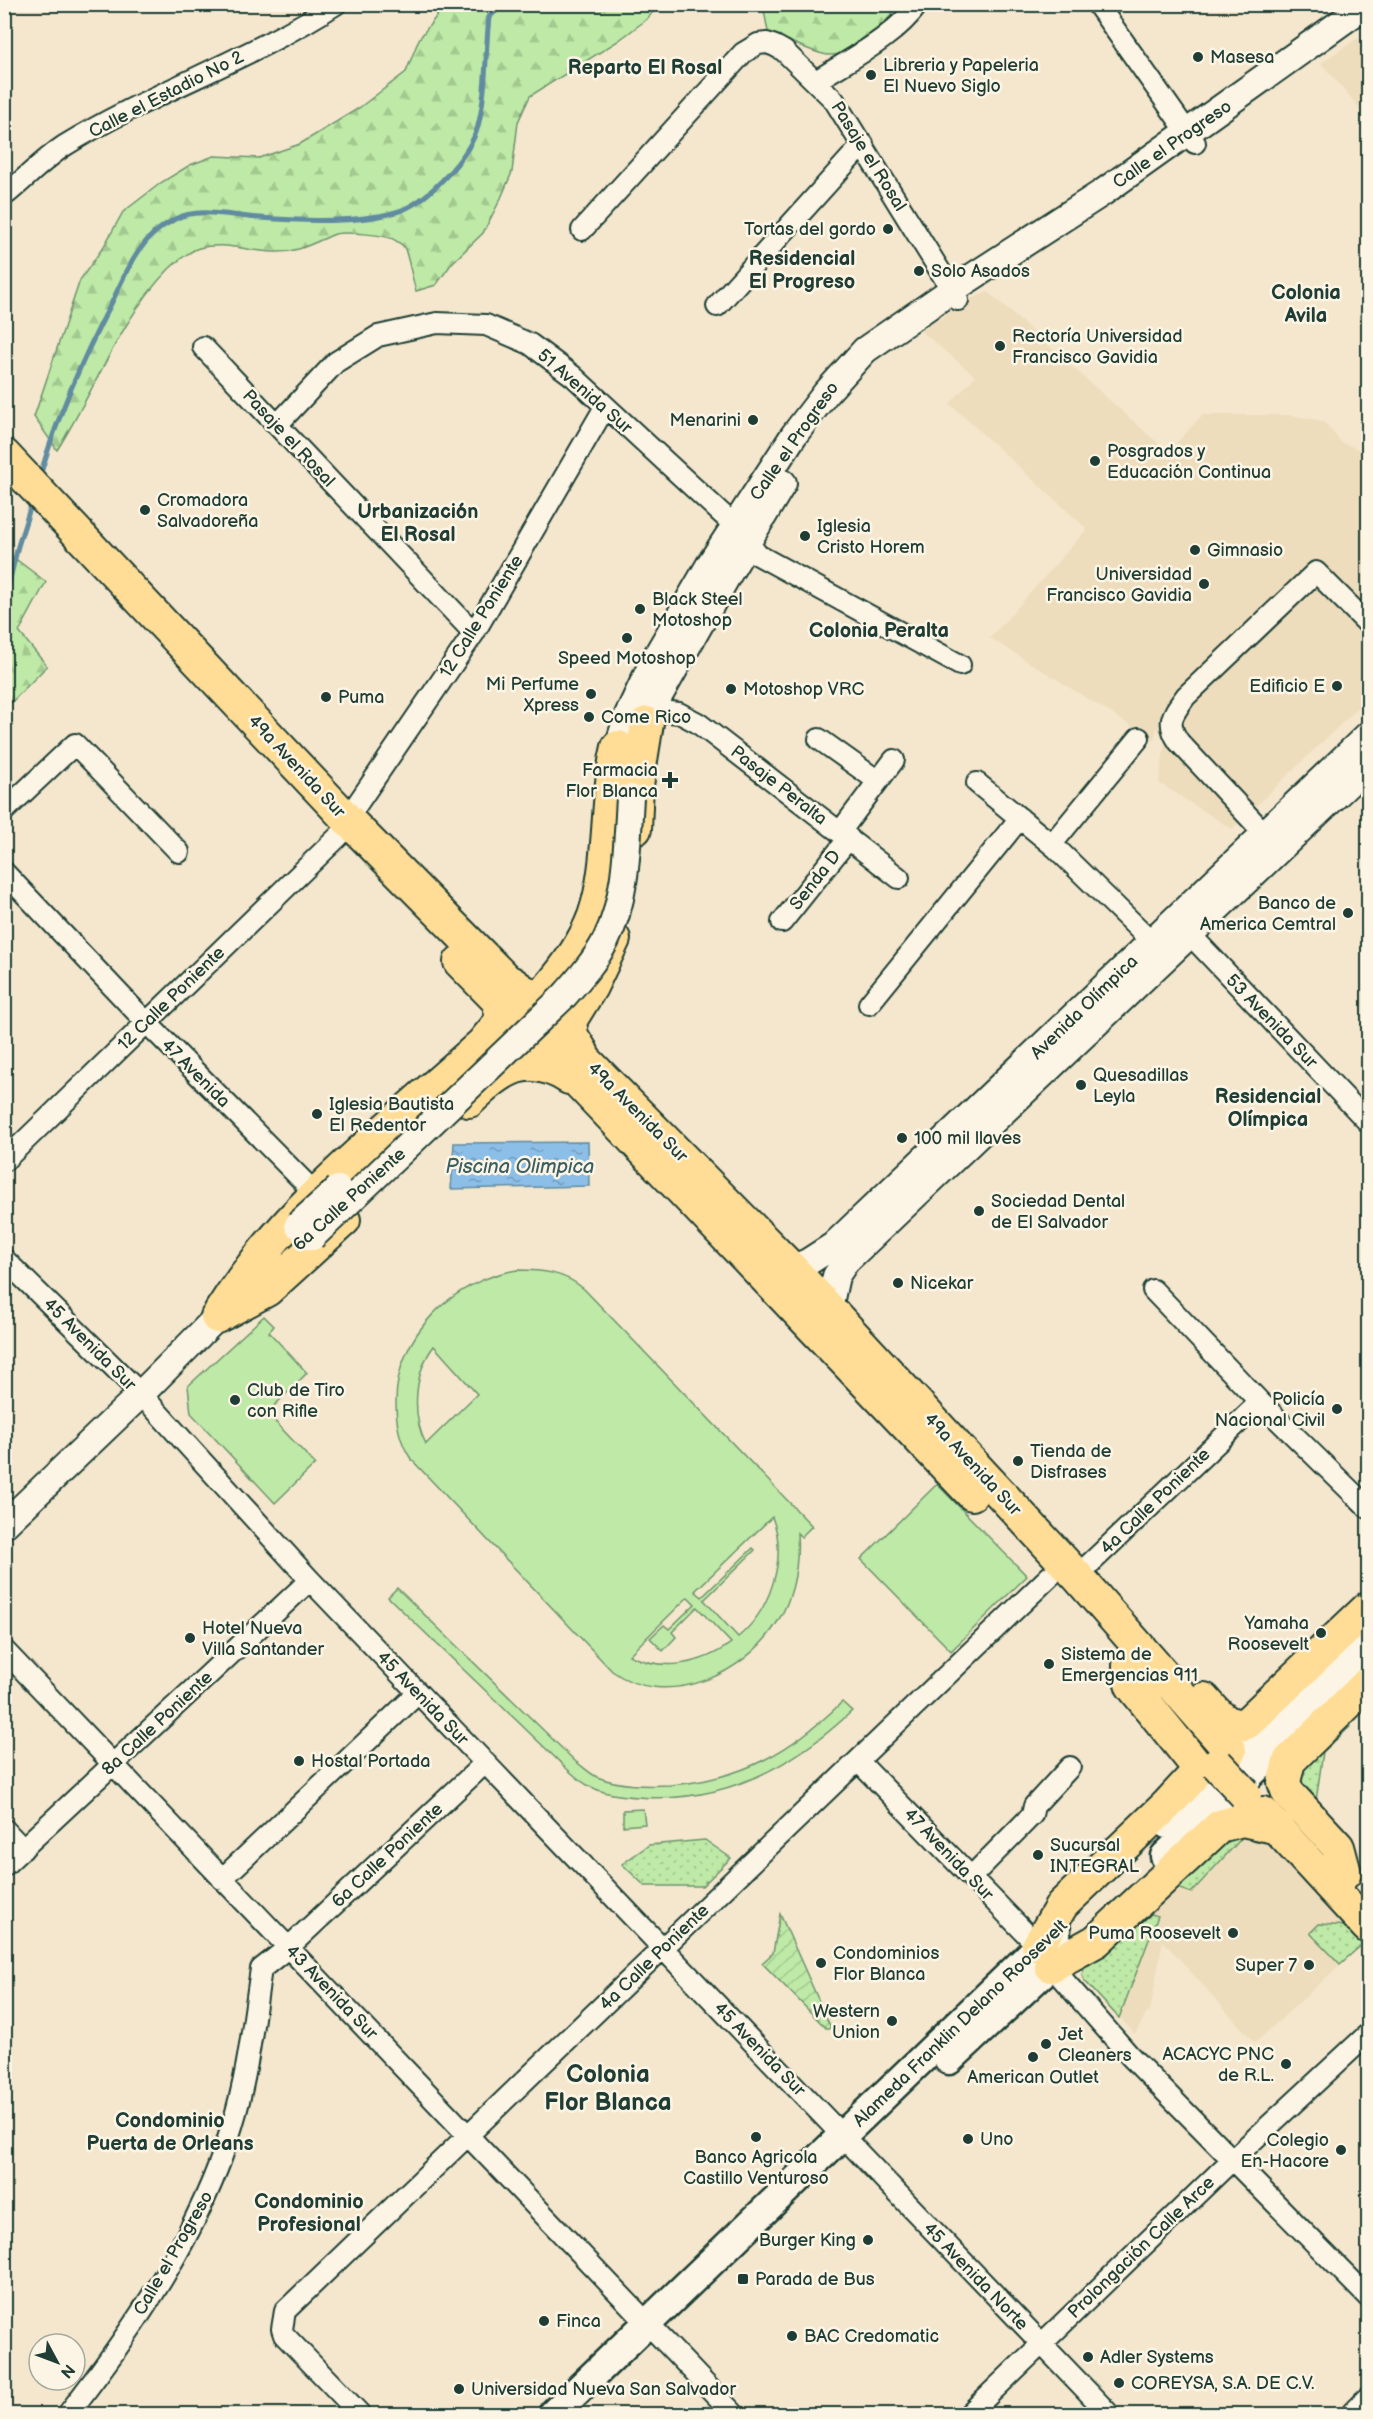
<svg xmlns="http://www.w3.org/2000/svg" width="1373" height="2419" font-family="'Balsamiq Sans',sans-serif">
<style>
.built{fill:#eeddbc}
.grass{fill:url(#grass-dots);stroke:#6e936d;stroke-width:1.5}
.forest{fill:url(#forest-firs);stroke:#6e936d;stroke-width:1.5}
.garden{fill:url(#garden-furrows);stroke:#6e936d;stroke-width:1.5}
.pitch{fill:#bee9a6;stroke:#6e936d;stroke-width:1.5;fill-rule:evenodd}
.water{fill:url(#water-ripples);stroke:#608ba0;stroke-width:1.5}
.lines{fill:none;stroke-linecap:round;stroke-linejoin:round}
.stream{stroke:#608ba0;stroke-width:5}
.minor-casing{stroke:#1f3d34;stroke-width:24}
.tertiary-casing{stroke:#1f3d34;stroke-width:30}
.secondary-casing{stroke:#1f3d34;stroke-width:33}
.primary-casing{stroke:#1f3d34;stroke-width:36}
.minor{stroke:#fcf5e5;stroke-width:20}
.tertiary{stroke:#fcf5e5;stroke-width:26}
.secondary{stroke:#fcf5e5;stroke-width:28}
.primary{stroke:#ffdd96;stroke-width:32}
.tertiary-bridge-casing{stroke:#1f3d34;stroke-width:30;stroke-linecap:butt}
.primary-bridge-casing{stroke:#1f3d34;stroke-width:36;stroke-linecap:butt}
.tertiary-bridge{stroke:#fcf5e5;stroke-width:26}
.primary-bridge{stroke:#ffdd96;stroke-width:32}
.poi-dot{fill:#1f3d34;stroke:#fcf5e5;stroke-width:2}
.labels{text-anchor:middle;stroke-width:5;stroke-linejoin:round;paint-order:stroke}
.poi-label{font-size:18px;fill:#1f3d34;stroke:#fcf5e5;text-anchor:start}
.street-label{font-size:18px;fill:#1f3d34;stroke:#fcf5e5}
.neighbourhood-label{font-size:20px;font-weight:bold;fill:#1f3d34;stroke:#fcf5e5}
.water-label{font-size:20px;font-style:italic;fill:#3a5e61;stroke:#fcf5e5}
.district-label{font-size:24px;font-weight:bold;fill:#1f3d34;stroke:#fcf5e5}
</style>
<defs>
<pattern id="grass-dots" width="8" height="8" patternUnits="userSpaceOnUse" patternTransform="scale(1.5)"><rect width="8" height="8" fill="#bee9a6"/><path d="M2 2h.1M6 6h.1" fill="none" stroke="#a3c990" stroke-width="1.8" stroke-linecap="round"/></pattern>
<pattern id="forest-firs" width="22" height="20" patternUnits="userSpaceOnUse" patternTransform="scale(1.5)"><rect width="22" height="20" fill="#bee9a6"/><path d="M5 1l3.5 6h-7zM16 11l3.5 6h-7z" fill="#a3c990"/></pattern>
<pattern id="garden-furrows" width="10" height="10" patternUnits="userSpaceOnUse" patternTransform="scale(1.5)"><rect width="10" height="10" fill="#bee9a6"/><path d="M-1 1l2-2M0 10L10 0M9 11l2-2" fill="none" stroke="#a3c990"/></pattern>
<pattern id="water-ripples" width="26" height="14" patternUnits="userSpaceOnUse" patternTransform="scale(1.5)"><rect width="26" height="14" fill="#8bbfe8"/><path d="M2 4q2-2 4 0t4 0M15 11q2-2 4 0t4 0" fill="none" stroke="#719cbd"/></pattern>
</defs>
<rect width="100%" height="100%" fill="#f4e7cd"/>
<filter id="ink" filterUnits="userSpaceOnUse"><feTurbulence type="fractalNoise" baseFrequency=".0167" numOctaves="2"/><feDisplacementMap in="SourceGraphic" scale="12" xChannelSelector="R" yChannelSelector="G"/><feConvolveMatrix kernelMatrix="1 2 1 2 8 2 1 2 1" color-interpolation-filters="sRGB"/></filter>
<g filter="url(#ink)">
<path class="built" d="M1356,39H1368V118L1321,63Z
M988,292L1168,452L1202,415H1289L1323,421L1342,443L1360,450L1368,442V698L1232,829L1159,783L1165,742L1157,728L1154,740L990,638L1087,529L950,404L975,376L921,331L968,300Z
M1251,1828L1364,1943L1255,2043L1163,1941L1151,2006L1135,2034L1084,1980L1083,1970L1089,1956Z"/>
<path class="grass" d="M1345,1719L1351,1726L1323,1752L1315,1808L1294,1775Z
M1251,1828L1191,1893L1165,1884L1225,1830Z
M705,1840L731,1858L702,1886H645L622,1864L649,1845Z
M1137,1910L1158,1916L1119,2018L1084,1980L1082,1975L1085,1963Z
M1319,1924L1347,1926L1364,1943L1340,1964L1310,1933Z"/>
<path class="forest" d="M445,5H659L646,20L618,41L530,96L518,122L512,172L501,198L483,233L452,263L436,285L416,291C413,282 407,251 404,247C402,244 396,241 393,239C384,235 345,231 335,234C315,242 298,253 275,252C249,252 225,241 199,248C190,251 176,262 169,269C119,320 95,391 57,450L34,417L80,280L104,246L123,212L162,182L190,165L214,156L259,158L300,144L359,108L406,72L419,39Z
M763,5H899C883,26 858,56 829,55C817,55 781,37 768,32Z
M5,551L46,582L19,632L47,666L5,709Z"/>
<path class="garden" d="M780,1914L831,2028H826L762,1963L773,1953Z"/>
<path class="pitch" d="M517,1270C542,1270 564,1272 584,1289L812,1526L801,1537L797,1533C799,1565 795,1594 778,1621C746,1674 667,1711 612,1671L411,1459C399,1441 396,1423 396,1402C396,1335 453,1280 517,1270ZM434,1346L477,1394L426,1444C411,1415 414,1372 434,1346ZM772,1517C788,1557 771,1610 738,1637L704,1600L755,1550L753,1548L702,1597L695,1591ZM688,1597L695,1604L669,1629L664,1625L650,1638L663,1651L676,1637L672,1632L697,1607L731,1643C702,1665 662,1672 629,1655Z
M264,1316L274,1326L269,1332L307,1373L267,1413L315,1464L275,1503L191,1413L188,1386Z
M937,1484L1027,1576L951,1651L861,1559Z
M397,1588L575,1761C582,1766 589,1773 597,1777C620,1786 646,1786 670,1785C741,1780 792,1751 842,1702L852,1711C792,1768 722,1804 638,1797C622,1796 603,1794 589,1786C581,1782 574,1775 567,1769L388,1597Z
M643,1809L645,1824L623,1826V1810Z"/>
<path class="water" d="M588,1142L589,1186L451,1189L454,1143Z"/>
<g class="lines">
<path class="stream" d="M40,476C58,414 83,357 113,300C121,283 129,264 141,248C149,236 162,226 175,219C199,206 234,217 260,218C299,221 359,223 396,212C426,204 470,156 478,126C487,91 485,53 489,17L504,4
M4,604L18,546L32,502"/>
<defs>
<path id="minor" d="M1097,4L1195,143
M816,81C850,59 894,38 918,4
M4,196C24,180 43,160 64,146C151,92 250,60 336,4
M582,230L743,53L758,44L767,43L775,46L784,51L834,100L958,300
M717,306L863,144
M203,347L474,633
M277,425L336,362L378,336L437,323L486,325L530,344L573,376L735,526L758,555L960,665
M652,710L679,713L698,723L899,878
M819,739L878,781
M977,783L1056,848L1152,942
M4,811L75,744L179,852
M347,819L474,633L605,407
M840,832L894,760
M1265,834L1179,742C1165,722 1173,714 1186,696L1316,572L1368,624
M1052,844L1139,738
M4,872L146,1022L315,1193
M782,922L849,838
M1182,926L1368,1122
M869,1004L1020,818
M4,1161L339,836
M4,1259L141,1394L310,1580L1109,2414
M1153,1290L1260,1402L1368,1508
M1077,1576L1260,1402
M4,1650L734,2414
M859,1762L1038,1946
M4,1829L23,1849
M4,1866L310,1580
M972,1876L1032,1815L1034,1806L1070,1767
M222,1879L418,1693
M1051,1966L1130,2056L1368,2297
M68,2414C134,2329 201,2231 232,2126C248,2075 253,2022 261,1969L289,1947L485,1763
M360,2414L284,2335L282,2329L285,2311L1050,1576
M969,2414L1232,2160L1368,2034"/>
<path id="tertiary" d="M641,739L659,696L726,578L783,483
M620,767L618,747L628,715L654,660L710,564L794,435L826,393L865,350L952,290L1102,193L1367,4
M792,1269L808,1262L833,1246L1368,735
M829,1308L836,1276L846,1261L1368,765
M4,1525L141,1394L231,1303
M1355,2414L1368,2401"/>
<path id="secondary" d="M1167,1824L1368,1633
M1165,1856L1368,1661
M949,2060L1067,1950
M553,2414L1056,1930"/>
<path id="primary" d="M4,455L347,819L792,1269L1077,1576L1230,1751
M635,829L637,785L647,723
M460,962L583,1087L972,1494
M512,983C524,992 532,999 547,990C566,968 584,943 594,916C612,865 605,801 618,747
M582,1052L572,1036L570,1021L591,987L614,939
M469,1101C502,1070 525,1050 569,1078
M220,1312C287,1205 390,1127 483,1043L502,1020L499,1003
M217,1317L267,1290L344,1220
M1204,1699C1216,1712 1228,1731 1247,1723L1368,1608
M1263,1813L1368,1927
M1345,1873L1338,1847L1288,1793L1284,1782L1289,1761L1368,1683
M1038,1946L1062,1905L1167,1805L1192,1778L1196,1769L1192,1760L1132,1686L1129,1676V1665
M1051,1966L1096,1941L1220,1826L1242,1820L1278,1828"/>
</defs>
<use href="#minor" class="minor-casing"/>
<use href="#tertiary" class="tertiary-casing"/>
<use href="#secondary" class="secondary-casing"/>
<use href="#primary" class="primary-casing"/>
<use href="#minor" class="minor"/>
<use href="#tertiary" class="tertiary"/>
<use href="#secondary" class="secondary"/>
<use href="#primary" class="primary"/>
<defs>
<path id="tertiary-bridge" d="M298,1225L338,1189
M312,1237L564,996C580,978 595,961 606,940C627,898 627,844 630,798"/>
<path id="primary-bridge" d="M1217,1764L1245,1794"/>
</defs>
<use href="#tertiary-bridge" class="tertiary-bridge-casing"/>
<use href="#primary-bridge" class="primary-bridge-casing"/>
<use href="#tertiary-bridge" class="tertiary-bridge"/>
<use href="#primary-bridge" class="primary-bridge"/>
</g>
</g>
<g class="poi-dot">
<circle cx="1198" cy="57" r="6"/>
<circle cx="871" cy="75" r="6"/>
<circle cx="888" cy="229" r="6"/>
<circle cx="919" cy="271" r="6"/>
<circle cx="1000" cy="346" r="6"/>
<circle cx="753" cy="420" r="6"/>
<circle cx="1095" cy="461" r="6"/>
<circle cx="145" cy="510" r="6"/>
<circle cx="805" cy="536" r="6"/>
<circle cx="1195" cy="550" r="6"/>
<circle cx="1204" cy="584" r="6"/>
<circle cx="640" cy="609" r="6"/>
<circle cx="627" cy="638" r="6"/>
<circle cx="1337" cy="686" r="6"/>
<circle cx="731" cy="689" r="6"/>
<circle cx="591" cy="694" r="6"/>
<circle cx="326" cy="697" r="6"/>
<circle cx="589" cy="717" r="6"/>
<path d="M667 771h6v6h6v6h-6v6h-6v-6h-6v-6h6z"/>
<circle cx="1348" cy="913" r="6"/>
<circle cx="1081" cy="1085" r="6"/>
<circle cx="317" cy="1114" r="6"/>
<circle cx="902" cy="1138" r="6"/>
<circle cx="979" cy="1211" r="6"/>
<circle cx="898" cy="1283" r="6"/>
<circle cx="235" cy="1400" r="6"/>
<circle cx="1337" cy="1409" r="6"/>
<circle cx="1018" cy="1461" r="6"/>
<circle cx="1321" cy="1633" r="6"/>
<circle cx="190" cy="1638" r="6"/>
<circle cx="1049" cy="1664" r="6"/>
<circle cx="299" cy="1761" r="6"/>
<circle cx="1038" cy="1855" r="6"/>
<circle cx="1233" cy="1933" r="6"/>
<circle cx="821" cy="1963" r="6"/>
<circle cx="1309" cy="1965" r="6"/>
<circle cx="892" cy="2021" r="6"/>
<circle cx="1046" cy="2044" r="6"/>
<circle cx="1033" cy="2057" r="6"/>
<circle cx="1286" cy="2064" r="6"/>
<circle cx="756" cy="2137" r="6"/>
<circle cx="968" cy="2139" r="6"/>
<circle cx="1341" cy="2150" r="6"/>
<circle cx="868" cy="2240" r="6"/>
<rect x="737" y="2273" width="12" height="12" rx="3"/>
<circle cx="544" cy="2321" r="6"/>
<circle cx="792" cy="2336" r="6"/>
<circle cx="1088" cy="2357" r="6"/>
<circle cx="1119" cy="2383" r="6"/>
<circle cx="459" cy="2389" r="6"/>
</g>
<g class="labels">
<g class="poi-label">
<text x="1210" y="63">Masesa</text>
<text x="883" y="71">Libreria y Papeleria<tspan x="883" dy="21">El Nuevo Siglo</tspan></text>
<text x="876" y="235" text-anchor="end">Tortas del gordo</text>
<text x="931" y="277">Solo Asados</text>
<text x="1012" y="342">Rectoría Universidad<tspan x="1012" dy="21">Francisco Gavidia</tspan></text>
<text x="741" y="426" text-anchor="end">Menarini</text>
<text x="1107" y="457">Posgrados y<tspan x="1107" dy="21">Educación Continua</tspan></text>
<text x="157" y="506">Cromadora<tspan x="157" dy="21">Salvadoreña</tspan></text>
<text x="817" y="532">Iglesia<tspan x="817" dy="21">Cristo Horem</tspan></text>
<text x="1207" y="556">Gimnasio</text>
<text x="1192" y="580" text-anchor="end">Universidad<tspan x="1192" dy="21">Francisco Gavidia</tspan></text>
<text x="652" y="605">Black Steel<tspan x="652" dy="21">Motoshop</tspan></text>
<text x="627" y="664" text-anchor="middle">Speed Motoshop</text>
<text x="579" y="690" text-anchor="end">Mi Perfume<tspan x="579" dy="21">Xpress</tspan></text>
<text x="1325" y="692" text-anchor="end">Edificio E</text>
<text x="743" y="695">Motoshop VRC</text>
<text x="338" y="703">Puma</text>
<text x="601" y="723">Come Rico</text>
<text x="658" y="776" text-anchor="end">Farmacia<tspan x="658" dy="21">Flor Blanca</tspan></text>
<text x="1336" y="909" text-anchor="end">Banco de<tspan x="1336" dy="21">America Cemtral</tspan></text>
<text x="1093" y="1081">Quesadillas<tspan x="1093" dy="21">Leyla</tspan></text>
<text x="329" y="1110">Iglesia Bautista<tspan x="329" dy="21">El Redentor</tspan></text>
<text x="914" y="1144">100 mil llaves</text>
<text x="991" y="1207">Sociedad Dental<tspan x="991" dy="21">de El Salvador</tspan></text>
<text x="910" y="1289">Nicekar</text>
<text x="247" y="1396">Club de Tiro<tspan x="247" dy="21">con Rifle</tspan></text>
<text x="1325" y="1405" text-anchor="end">Policía<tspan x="1325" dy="21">Nacional Civil</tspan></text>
<text x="1030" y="1457">Tienda de<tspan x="1030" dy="21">Disfrases</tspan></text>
<text x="1309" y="1629" text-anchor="end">Yamaha<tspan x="1309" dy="21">Roosevelt</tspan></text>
<text x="202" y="1634">Hotel Nueva<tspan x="202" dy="21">Villa Santander</tspan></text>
<text x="1061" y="1660">Sistema de<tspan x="1061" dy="21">Emergencias 911</tspan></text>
<text x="311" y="1767">Hostal Portada</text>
<text x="1050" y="1851">Sucursal<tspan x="1050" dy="21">INTEGRAL</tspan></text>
<text x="1221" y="1939" text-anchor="end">Puma Roosevelt</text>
<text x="833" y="1959">Condominios<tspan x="833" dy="21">Flor Blanca</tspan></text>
<text x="1297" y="1971" text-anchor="end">Super 7</text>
<text x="880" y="2017" text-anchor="end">Western<tspan x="880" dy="21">Union</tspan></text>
<text x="1058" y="2040">Jet<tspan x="1058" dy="21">Cleaners</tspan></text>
<text x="1274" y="2060" text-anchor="end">ACACYC PNC<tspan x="1274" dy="21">de R.L.</tspan></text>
<text x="1033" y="2083" text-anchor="middle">American Outlet</text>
<text x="980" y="2145">Uno</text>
<text x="1329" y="2146" text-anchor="end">Colegio<tspan x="1329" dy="21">En-Hacore</tspan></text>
<text x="756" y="2163" text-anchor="middle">Banco Agricola<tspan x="756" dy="21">Castillo Venturoso</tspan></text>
<text x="856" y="2246" text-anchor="end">Burger King</text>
<text x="755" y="2285">Parada de Bus</text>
<text x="556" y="2327">Finca</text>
<text x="804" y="2342">BAC Credomatic</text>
<text x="1100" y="2363">Adler Systems</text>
<text x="1131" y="2389">COREYSA, S.A. DE C.V.</text>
<text x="471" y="2395">Universidad Nueva San Salvador</text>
</g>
<g class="street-label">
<text transform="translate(166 94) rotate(-27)" y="6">Calle el Estadio No 2</text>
<text transform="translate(1172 144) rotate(-35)" y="6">Calle el Progreso</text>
<text transform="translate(869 156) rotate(58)" y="6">Pasaje el Rosal</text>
<text transform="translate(585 391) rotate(41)" y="6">51 Avenida Sur</text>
<text transform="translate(289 438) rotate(47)" y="6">Pasaje el Rosal</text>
<text transform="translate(794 441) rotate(-55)" y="6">Calle el Progreso</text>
<text transform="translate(481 616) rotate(-58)" y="6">12 Calle Poniente</text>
<text transform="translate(297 766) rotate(47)" y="6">49a Avenida Sur</text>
<text transform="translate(779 785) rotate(38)" y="6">Pasaje Peralta</text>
<text transform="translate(815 880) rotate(-52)" y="6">Senda D</text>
<text transform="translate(171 998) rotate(-44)" y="6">12 Calle Poniente</text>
<text transform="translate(1084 1007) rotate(-44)" y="6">Avenida Olímpica</text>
<text transform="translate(1272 1021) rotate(46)" y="6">53 Avenida Sur</text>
<text transform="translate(196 1073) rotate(45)" y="6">47 Avenida</text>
<text transform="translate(638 1112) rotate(45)" y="6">49a Avenida Sur</text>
<text transform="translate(349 1199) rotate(-42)" y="6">6a Calle Poniente</text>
<text transform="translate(90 1344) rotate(45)" y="6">45 Avenida Sur</text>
<text transform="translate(973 1464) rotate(47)" y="6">49a Avenida Sur</text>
<text transform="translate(1155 1501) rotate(-44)" y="6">4a Calle Poniente</text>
<text transform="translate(423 1698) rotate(46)" y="6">45 Avenida Sur</text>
<text transform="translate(157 1723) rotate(-43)" y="6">8a Calle Poniente</text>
<text transform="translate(949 1854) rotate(46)" y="6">47 Avenida Sur</text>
<text transform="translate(387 1855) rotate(-43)" y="6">6a Calle Poniente</text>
<text transform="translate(654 1957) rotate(-44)" y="6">4a Calle Poniente</text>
<text transform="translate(332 1992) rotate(46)" y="6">43 Avenida Sur</text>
<text transform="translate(960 2023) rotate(-44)" y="6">Alameda Franklin Delano Roosevelt</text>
<text transform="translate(760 2049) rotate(46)" y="6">45 Avenida Sur</text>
<text transform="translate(1141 2247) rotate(-44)" y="6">Prolongación Calle Arce</text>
<text transform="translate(173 2253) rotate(-60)" y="6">Calle el Progreso</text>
<text transform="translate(976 2276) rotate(46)" y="6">45 Avenida Norte</text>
</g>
<g class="neighbourhood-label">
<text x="645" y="74">Reparto El Rosal</text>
<text x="802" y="265">Residencial<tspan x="802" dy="23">El Progreso</tspan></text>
<text x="1306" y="299">Colonia<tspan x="1306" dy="23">Avila</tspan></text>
<text x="418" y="518">Urbanización<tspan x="418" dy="23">El Rosal</tspan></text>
<text x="879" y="637">Colonia Peralta</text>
<text x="1268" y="1103">Residencial<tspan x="1268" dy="23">Olímpica</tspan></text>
<text x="170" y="2127">Condominio<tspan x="170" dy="23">Puerta de Orleans</tspan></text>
<text x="309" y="2208">Condominio<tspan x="309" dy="23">Profesional</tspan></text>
</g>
<g class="water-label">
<text x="520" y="1173">Piscina Olimpica</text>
</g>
<g class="district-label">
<text x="608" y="2082">Colonia<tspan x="608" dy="28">Flor Blanca</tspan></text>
</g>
</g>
<rect width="1373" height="2419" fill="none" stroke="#fcf5e5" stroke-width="24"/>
<rect x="12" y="12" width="1349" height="2395" fill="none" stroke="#1f3d34" stroke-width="2" filter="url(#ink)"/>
<g transform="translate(57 2362) rotate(131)"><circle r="28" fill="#fcf5e5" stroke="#a4ab9e" stroke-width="1.5"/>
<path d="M0-4.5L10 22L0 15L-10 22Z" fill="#1f3d34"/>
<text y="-9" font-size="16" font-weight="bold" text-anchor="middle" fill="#1f3d34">N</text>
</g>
</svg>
